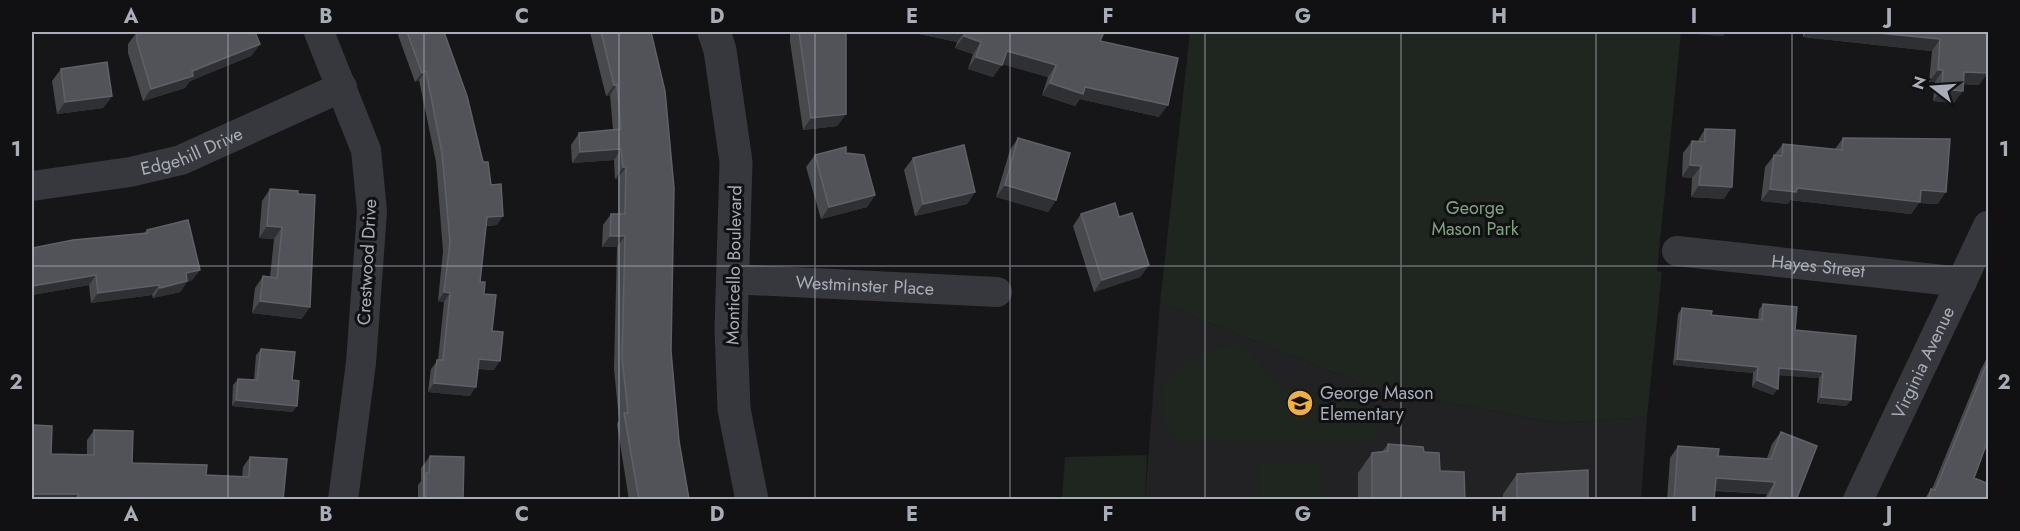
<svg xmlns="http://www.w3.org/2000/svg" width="2020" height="531" font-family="Jost,sans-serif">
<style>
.built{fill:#222225}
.green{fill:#1e261f}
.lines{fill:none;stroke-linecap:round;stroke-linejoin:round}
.minor{stroke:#37383d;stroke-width:30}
.tertiary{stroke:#37383d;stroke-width:33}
.wall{fill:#47494d}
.shaded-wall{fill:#2f3033}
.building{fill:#525359;stroke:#5f6168;stroke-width:1.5}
.grid{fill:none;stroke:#a8adb8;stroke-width:1.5;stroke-opacity:0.55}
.labels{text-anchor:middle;stroke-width:6;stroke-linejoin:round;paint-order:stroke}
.street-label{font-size:18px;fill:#a8adb8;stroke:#111113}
.park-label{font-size:18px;fill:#7fa381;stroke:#111113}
.poi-label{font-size:18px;fill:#a8adb8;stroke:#111113;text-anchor:start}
.neatline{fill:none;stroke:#a8adb8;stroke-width:2}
.grid-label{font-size:20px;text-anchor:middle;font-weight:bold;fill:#a8adb8}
</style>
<rect width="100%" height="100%" fill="#161618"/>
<path class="built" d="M1160,303L1372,388L1556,423L1647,417L1641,499L1145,500Z"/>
<path class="green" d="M1190,32H1681L1657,271L1662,272L1647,417L1556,423L1372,388L1160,303Z
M1241,344C1256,356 1279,389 1297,395C1321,402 1347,389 1372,394L1369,411L1381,415L1376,441L1175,442V436C1164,426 1161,419 1163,403C1163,398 1163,390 1165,385C1176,359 1216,347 1241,344Z
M1147,455L1145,499H1062L1065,457Z
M1321,461V499H1258L1259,463Z"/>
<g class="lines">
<g class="minor">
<path d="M319,32L366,150L372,211L361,363L343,500"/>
<path id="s1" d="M32,186L130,172L181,160L342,87"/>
<path id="s2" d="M1677,251L1962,282"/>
<path id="s3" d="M731,279L997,292"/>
<path id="s4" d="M1858,500L1988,226"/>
</g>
<path class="tertiary" d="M714,32L720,50L736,162L731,330L734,409L752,500"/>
</g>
<path class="wall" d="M137,32L260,44L251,56L190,81L185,88L143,101L128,53V44Z
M401,32H444L491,185L497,225L486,226L480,282L484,294L492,331L494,370L478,369L470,396L428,392L431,369L438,360L444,302L438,301L443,251L436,162L419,80L415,82L398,35Z
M590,32H651L671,351L679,441L688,500H629L617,424L619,420L614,369L617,247H602L603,225L611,214H618V178L615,179L614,160L572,163L571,145L579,133L613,130L610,95L606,96Z
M790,32H846V114L837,126L803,130L790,41Z
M910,32H1104L1100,41L1159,117L1080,99L1075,106L1042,95L1048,77L1002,64L993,77L968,69L973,54L955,48L957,42Z
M1803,32H1989L1979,85L1963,84L1954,103L1933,101L1935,82H1929L1932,51L1803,37Z
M61,69L112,96L103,108L57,114L52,81Z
M1705,129L1724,199L1691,197L1692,178L1682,177L1683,153L1692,141L1697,142Z
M1018,138L1056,200L1048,212L996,197L1010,150Z
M1843,138L1938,204L1919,203L1911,214L1790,200L1788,204L1761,201L1765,167L1783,144L1835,149Z
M846,153L875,195L867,207L821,219L806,167L815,155Z
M913,158L975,192L967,204L915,216L904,170Z
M270,189L298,191L302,319L252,313L255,288L263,276L270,277L274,239L259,238L262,201Z
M1081,214L1119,217L1149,265L1140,277L1094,292L1073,226Z
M147,230L200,270L192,280L187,282L180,292L153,298L152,295L91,303L89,285L32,295L144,233Z
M1763,304L1795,330L1851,400L1846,406L1817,403L1819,378L1779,375L1773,395L1752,387L1753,373L1673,365L1678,314L1682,308L1711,315L1758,320L1759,310Z
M261,349L292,380L297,406L292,412L232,406L233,385L238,379H254L256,355Z
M1989,354V437L1974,478L1989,500H1924L1931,489H1932L1981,369Z
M94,430L132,463L206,475L242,477L243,467L250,457L283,500H32L51,454L87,455V440Z
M1781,432L1796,500H1764L1767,494L1715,491L1714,500H1667L1670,458L1678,446L1718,456L1767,458L1772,444Z
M1388,444L1424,452L1465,500H1358V473L1372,453L1382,452Z
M430,456L463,500H418V485L421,481V468Z
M1517,474L1588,500H1503V494Z"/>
<path class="shaded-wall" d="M910,32H965L957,42Z
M1695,32H1726L1723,36L1693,34Z
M1807,32H1868L1940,39L1932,51L1803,37Z
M964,36L981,42L973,54L955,48Z
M260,44L251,56L190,81L185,88L143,101L151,89Z
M1007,51L1056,65L1048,77L998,63Z
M976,57L1002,65L993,77L968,69Z
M1938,70H1943L1935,82H1929Z
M426,71L419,80L415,82L422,73Z
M1964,72L1988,73L1979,85L1956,84Z
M1050,83L1085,87L1168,105L1159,117L1080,99L1075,106L1042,95Z
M617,84L610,95L606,96L614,85Z
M1942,89L1963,91L1954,103L1933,101Z
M112,96L103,108L57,114L65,102Z
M846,114L837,126L803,130L811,118Z
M621,149L614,160L572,163L580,152Z
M1690,165L1701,166L1692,178L1682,177Z
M623,167H626L618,178L615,179Z
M1005,185L1056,200L1048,212L996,197Z
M1699,185L1732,187L1724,199L1691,197Z
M1797,188L1921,190L1946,192L1938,204L1919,203L1911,214L1790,200L1788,204L1761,201L1770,189Z
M975,192L967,204L915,216L923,204Z
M875,195L867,207L821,219L829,207Z
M503,216L497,225L480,226L487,217Z
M267,226L282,227L274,239L259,238Z
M610,236H625L617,247H602Z
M1149,265L1140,277L1094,292L1102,280Z
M200,270L192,280L187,282L180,292L153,298L160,288L186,273Z
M96,275L89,285L32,295V286Z
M159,285L152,295L91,303L98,293Z
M444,292L450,293L444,302L438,301Z
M260,301L310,307L302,319L252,313Z
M479,359L500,361L494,370L472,368Z
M1677,359L1758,367L1753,373L1673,365Z
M1779,368L1823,372L1819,378L1775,375Z
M1757,380L1778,389L1773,395L1752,387Z
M434,383L476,387L470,396L428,392Z
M1821,397L1851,400L1846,406L1817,403Z
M236,400L297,406L292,412L232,406Z
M1716,478L1775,482L1767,494L1708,490Z
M32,494H78L74,500H32Z
M78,498L149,500H77Z"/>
<path class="building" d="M137,32H255L260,44L192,71L193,76L151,89L137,41Z
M407,32H444L467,96L483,162H488L491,185L501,184L503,216L487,217L480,282H485L484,294L496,295L492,331L503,332L500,361L479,359L476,387L434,383L437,360H443L450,293L444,292L450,242L442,153L426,71L422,73Z
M601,32H651L665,91L674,188L671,351L679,441L689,499L639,500L624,413H628L622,358L625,236H610L611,214H625L626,167H623L621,149L580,152L579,133L621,129L617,84L614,85Z
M799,32H846V114L811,118Z
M965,32H1104L1100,41L1178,58L1168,105L1085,87L1083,94L1050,83L1056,65L1007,51L1002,65L976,57L981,42L964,36Z
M1868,32H1989L1988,73L1964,72L1963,91L1942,89L1943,70H1938L1940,39Z
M107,62L112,96L65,102L61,69Z
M1705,129L1735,130L1732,187L1699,185L1701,166L1690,165L1692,141L1705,142Z
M1018,138L1070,153L1056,200L1005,185Z
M1843,138L1950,139L1946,192L1921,190L1920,202L1797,188L1796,192L1770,189L1774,155L1782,156L1783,144L1842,150Z
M964,145L975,192L923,204L913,158Z
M846,147V153L864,155L875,195L829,207L815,155Z
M270,189L298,191V194L315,195L310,307L260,301L263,276L277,278L282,227L267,226Z
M1115,203L1119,217L1132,213L1149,265L1102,280L1081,214Z
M188,220L200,270L186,273L187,281L160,288L159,285L98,293L96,275L32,286V248L73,240L148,233L147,230Z
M1763,304L1797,307L1795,330L1856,336L1851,400L1821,397L1823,372L1779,368L1778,389L1757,380L1758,367L1677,359L1682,308L1712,311L1711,315L1762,320Z
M261,349L295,352L292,380L299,381L297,406L236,400L238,379L257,380Z
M1989,358V437L1974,478L1989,484V500H1928L1931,489L1935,490Z
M32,425L52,426L51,454L94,455V430L133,431L132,463L207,465L206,475L249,477L250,457L287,459L283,500H149L78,498V494H32Z
M1781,432L1817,446L1796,500H1768L1775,482L1716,478L1714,500H1674L1678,446L1719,449L1718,456L1771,459Z
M1388,444L1423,447L1424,452L1439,453L1440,471L1464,472L1465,500H1372V453L1388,451Z
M430,456L464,457L463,500H426V473H429Z
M1588,470V500H1517V474Z"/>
<path class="grid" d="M228,32V500M424,32V500M619,32V500M815,32V500M1010,32V500M1205,32V500M1401,32V500M1596,32V500M1792,32V500M32,266H1988"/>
<defs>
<symbol id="school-disc" viewBox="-11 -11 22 22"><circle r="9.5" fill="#f2b134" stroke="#111113"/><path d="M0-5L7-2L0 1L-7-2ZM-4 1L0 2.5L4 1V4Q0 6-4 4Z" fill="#111"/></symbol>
</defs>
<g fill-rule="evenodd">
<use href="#school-disc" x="1285" y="388" width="30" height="30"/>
</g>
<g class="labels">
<g class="street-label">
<text dy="6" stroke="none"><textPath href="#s1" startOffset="164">Edgehill Drive</textPath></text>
<text transform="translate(367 262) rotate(-87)" y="6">Crestwood Drive</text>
<text transform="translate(734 265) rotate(-89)" y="6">Monticello Boulevard</text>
<text dy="6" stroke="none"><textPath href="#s2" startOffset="142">Hayes Street</textPath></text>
<text dy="6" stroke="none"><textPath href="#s3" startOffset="134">Westminster Place</textPath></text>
<text dy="6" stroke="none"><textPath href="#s4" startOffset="152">Virginia Avenue</textPath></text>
</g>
<g class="park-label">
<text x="1475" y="214">George<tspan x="1475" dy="21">Mason Park</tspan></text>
</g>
<g class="poi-label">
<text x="1320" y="399">George Mason<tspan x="1320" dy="21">Elementary</tspan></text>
</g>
</g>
<rect width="2020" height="531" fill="none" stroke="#111113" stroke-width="66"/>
<g transform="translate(1933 87) rotate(287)" stroke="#111113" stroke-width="4.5" paint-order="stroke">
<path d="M0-4.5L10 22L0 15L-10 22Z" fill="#a8adb8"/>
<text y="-9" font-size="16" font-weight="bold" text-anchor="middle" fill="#a8adb8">N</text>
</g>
<rect x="33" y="33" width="1954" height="465" class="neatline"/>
<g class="grid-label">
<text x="131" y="23">A</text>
<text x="326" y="23">B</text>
<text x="522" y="23">C</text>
<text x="717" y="23">D</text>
<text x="912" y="23">E</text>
<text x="1108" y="23">F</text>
<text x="1303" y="23">G</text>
<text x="1499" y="23">H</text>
<text x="1694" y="23">I</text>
<text x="1889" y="23">J</text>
<text x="16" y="156">1</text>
<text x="2004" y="156">1</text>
<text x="16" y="389">2</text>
<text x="2004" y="389">2</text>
<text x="131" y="521">A</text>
<text x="326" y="521">B</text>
<text x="522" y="521">C</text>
<text x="717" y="521">D</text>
<text x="912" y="521">E</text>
<text x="1108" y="521">F</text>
<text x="1303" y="521">G</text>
<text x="1499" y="521">H</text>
<text x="1694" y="521">I</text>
<text x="1889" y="521">J</text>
</g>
</svg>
